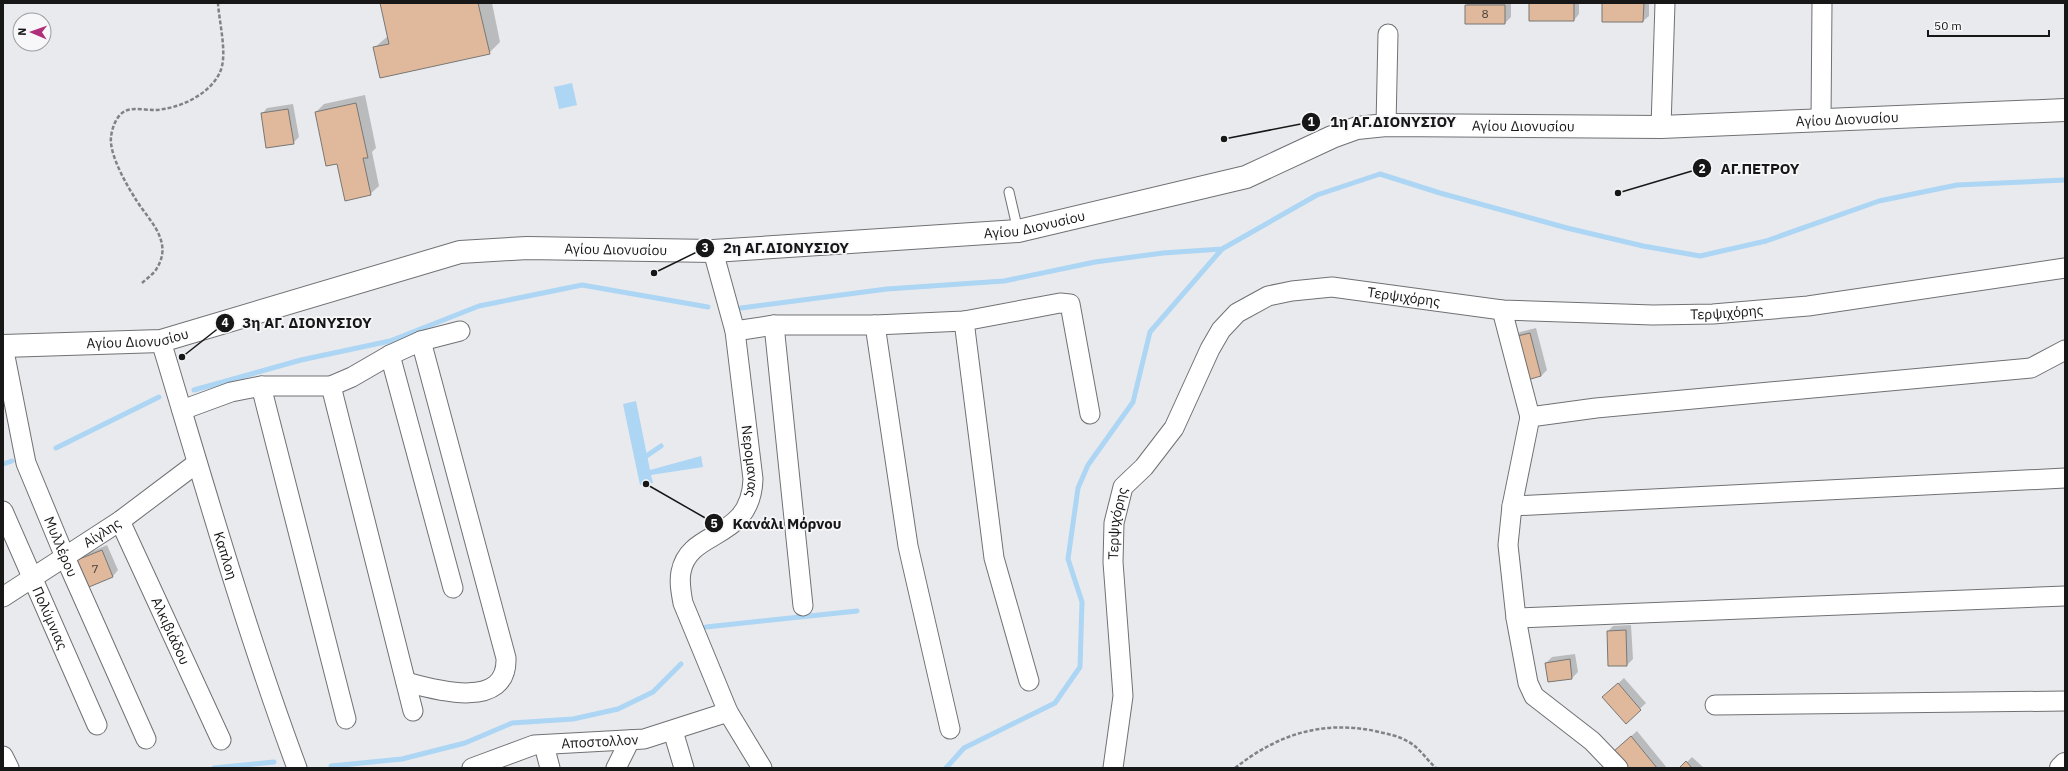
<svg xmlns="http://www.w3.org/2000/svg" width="2068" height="771" font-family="'IBM Plex Sans',sans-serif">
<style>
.water{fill:#add5f4}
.shadow{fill:#0003}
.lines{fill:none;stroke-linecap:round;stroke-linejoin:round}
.stream{stroke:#add5f4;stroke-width:5}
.building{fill:#e0b99c;stroke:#797775}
.service-casing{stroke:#707174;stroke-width:11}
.minor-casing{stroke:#707174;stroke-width:21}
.tertiary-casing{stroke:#707174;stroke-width:24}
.path{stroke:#828284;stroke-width:2.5;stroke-dasharray:4 2;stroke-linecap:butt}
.service{stroke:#fff;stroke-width:9}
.minor{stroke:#fff;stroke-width:19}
.tertiary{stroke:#fff;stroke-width:22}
.labels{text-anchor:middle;stroke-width:3.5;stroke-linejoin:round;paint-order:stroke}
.number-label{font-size:12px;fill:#494039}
.street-label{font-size:14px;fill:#171718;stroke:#f7f7fa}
.leader{fill:none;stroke:#171718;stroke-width:1.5}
.callout-dot{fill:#171718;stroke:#f7f7fa;stroke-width:1.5}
.mark-label{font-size:12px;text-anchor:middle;font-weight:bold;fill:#fff}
.callout-label{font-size:15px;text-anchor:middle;font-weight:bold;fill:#171718;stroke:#f7f7fa;stroke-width:3.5;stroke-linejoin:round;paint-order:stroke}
</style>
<rect width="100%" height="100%" fill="#e9eaed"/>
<path class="water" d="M572,83L577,105L559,109L554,87Z
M636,401L650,470L701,456L703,467L651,475L653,483L640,485L623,404Z"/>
<path class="shadow" d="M381,3H492L500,42L489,53L374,48L388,36Z
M1469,3H1511V17L1505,23H1466V5Z
M1530,3H1579V14L1574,20Z
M1603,3H1649V16L1643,21Z
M365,95L376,148L372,152L379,186L370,194L338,163L316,112L324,104Z
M293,104L299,137L293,143L262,114L267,108Z
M1536,328L1547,370L1541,376L1525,380L1514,338L1520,332Z
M107,545L118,570L113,576L90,586L79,561L84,555Z
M1631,625L1633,659L1627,665L1608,631L1613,626Z
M1575,654L1578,672L1572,678L1549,681L1546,663L1552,657Z
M1624,678L1646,703L1626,722L1609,692Z
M1637,731L1667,768H1629L1621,745Z
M1692,757L1704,768H1681Z"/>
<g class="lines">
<path class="stream" d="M741,308L887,289L1004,281L1095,262L1163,253L1222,249L1317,195L1380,174L1440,193L1567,228L1643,246L1700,256L1766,241L1879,201L1957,185L2065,180
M194,390L301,360L390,341L479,306L582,285L708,307
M56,448L159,397
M642,459L661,446
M3,464L12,461
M706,627L857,611
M331,766L402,759L465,743L512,723L573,719L618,709L653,692L681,664
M214,768L274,762
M946,768L964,748L1055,703L1080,667L1082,602L1068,559L1078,488L1088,465L1133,402L1150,332L1222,249"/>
</g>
<path class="building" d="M380,3H478L490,54L380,78L373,47L389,44Z
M1529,3H1574V21H1529Z
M1602,3H1644L1643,22H1602Z
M1465,5H1505V24H1465Z
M356,103L368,158H363L371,195L345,201L337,164L326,166L315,112Z
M288,109L294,144L266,148L261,113Z
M1530,333L1541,376L1524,381L1513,337Z
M102,550L113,577L89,587L77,560Z
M1626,630L1627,666H1608L1607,631Z
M1570,659L1572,679L1548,682L1545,663Z
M1618,683L1641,710L1626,724L1602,697Z
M1631,736L1657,768H1628L1614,751Z
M1686,761L1692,768H1679Z"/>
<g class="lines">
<defs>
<path id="service" d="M1009,192L1018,231"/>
<g id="minor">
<path d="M1821,120L1822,3"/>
<path d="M1386,125L1388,34"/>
<path d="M1661,127L1665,3"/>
<path id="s1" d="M713,251L735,331L753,479C751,542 689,528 681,572C679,582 681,592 683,603L728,712L762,768"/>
<path d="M1502,310L1530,417"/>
<path d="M964,321L994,558L1029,681"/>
<path d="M774,325L803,606"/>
<path d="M875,325L908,546L950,729"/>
<path d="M735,331L774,325H875L964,321L1060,303L1070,304L1090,414"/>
<path id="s2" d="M161,341C204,484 245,628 297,768"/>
<path id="s3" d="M3,346L26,463L65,557L146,739"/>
<path d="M390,355L453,588"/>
<path d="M261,386H331L352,377L390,355L421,341L460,331"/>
<path d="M331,386L413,711"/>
<path d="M182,410L231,392L261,386L346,719"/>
<path d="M1512,506L2065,478"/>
<path id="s4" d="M3,511L97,725"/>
<path id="s5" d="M120,521L221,740"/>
<path id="s6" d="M3,597L120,521L197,463"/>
<path d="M1516,618L2065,596"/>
<path d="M406,682C435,690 508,711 506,658L421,341"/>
<path d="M1715,705L2065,701"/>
<path d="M673,731L684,768"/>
<path d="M544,745L550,768"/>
<path d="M3,756L9,768"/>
<path id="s7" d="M472,768L534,745L644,739L728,712"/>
<path d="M616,768L630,740"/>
<path id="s8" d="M1113,768L1123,696L1113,562L1114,523L1123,487L1144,467L1174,428L1210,349L1221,330L1237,313L1268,296L1292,291L1332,287L1502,310L1653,315L1713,314L1808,306L2065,268"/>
<path d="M1618,768L1592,741L1534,696L1528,683L1516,618L1508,545L1512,506L1530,417L1596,408L2031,368L2065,350"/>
</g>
<g id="tertiary">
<path id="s9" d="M3,346L161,341L460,252L527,248L713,251L1018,231L1246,177L1332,137L1357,128L1386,125L1661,127L2065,110"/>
<path d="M2061,768L2065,764"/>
</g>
</defs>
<use href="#service" class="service-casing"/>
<use href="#minor" class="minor-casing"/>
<use href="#tertiary" class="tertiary-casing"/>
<path class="path" d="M142,283C146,279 154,274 157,268C174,240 147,219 135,198C126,184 109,154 111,137C112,128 116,116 125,111C133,107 145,110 155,110C178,109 210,95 220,72C228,55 219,22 218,3
M1235,768C1277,735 1321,720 1375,731C1386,734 1397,735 1407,741C1419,747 1426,759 1436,768"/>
<use href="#service" class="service"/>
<use href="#minor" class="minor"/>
<use href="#tertiary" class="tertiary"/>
</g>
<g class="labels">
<g class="number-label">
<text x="1485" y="18">8</text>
<text x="95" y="573">7</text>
</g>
<g class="street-label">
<text dy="5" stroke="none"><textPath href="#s9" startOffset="1875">Αγίου Διονυσίου</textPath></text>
<text dy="5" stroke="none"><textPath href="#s9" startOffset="1551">Αγίου Διονυσίου</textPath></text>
<text dy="5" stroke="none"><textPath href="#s9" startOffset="1046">Αγίου Διονυσίου</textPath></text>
<text dy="5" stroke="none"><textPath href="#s9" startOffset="626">Αγίου Διονυσίου</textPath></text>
<text dy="5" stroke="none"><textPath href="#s8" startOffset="666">Τερψιχόρης</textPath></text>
<text dy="5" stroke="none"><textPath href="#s8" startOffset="990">Τερψιχόρης</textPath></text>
<text dy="5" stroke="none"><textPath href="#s9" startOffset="135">Αγίου Διονυσίου</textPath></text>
<text dy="5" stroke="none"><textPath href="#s1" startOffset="214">Νερομανας</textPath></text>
<text dy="5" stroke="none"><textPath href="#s8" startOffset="246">Τερψιχόρης</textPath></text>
<text dy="5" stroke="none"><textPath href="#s6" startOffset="118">Αίγλης</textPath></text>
<text dy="5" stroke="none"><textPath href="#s3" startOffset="210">Μυλλέρου</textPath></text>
<text dy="5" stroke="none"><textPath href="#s2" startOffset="224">Καπλοη</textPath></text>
<text dy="5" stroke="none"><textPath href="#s4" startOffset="117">Πολύμνιας</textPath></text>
<text dy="5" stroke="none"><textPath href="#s5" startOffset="121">Αλκιβιάδου</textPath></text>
<text dy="5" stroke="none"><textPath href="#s7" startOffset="132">Αποστολλον</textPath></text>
</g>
</g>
<path class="leader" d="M1224 139L1311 122M1618 193L1702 168M654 273L705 248M182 357L225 323M646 484L714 523"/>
<g class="callout-dot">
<circle cx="1224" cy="139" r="4"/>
<circle cx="1618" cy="193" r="4"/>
<circle cx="654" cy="273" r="4"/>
<circle cx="182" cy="357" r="4"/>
<circle cx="646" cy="484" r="4"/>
<circle cx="1311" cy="122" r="10"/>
<circle cx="1702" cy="168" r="10"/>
<circle cx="705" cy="248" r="10"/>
<circle cx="225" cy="323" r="10"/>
<circle cx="714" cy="523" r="10"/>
</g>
<g class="mark-label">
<text x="1311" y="126">1</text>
<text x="1702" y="173">2</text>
<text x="705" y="252">3</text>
<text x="225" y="327">4</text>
<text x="714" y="528">5</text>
</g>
<g class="callout-label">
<text x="1393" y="127">1η ΑΓ.ΔΙΟΝΥΣΙΟΥ</text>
<text x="1760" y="174">ΑΓ.ΠΕΤΡΟΥ</text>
<text x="786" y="253">2η ΑΓ.ΔΙΟΝΥΣΙΟΥ</text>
<text x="307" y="328">3η ΑΓ. ΔΙΟΝΥΣΙΟΥ</text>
<text x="787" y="529">Κανάλι Μόρνου</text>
</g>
<rect width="2068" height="771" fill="none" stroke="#171718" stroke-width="8"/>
<g transform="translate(32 32) rotate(272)"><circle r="19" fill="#f7f7fa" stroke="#9d9da0"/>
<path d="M0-3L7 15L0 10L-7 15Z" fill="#b02f7b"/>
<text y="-6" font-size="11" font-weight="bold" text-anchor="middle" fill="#171718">N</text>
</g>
<path d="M1928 30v6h121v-6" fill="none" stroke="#171718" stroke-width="2"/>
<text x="1934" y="30" font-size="12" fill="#171718" stroke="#f7f7fa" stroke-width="3" paint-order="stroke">50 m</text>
</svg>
